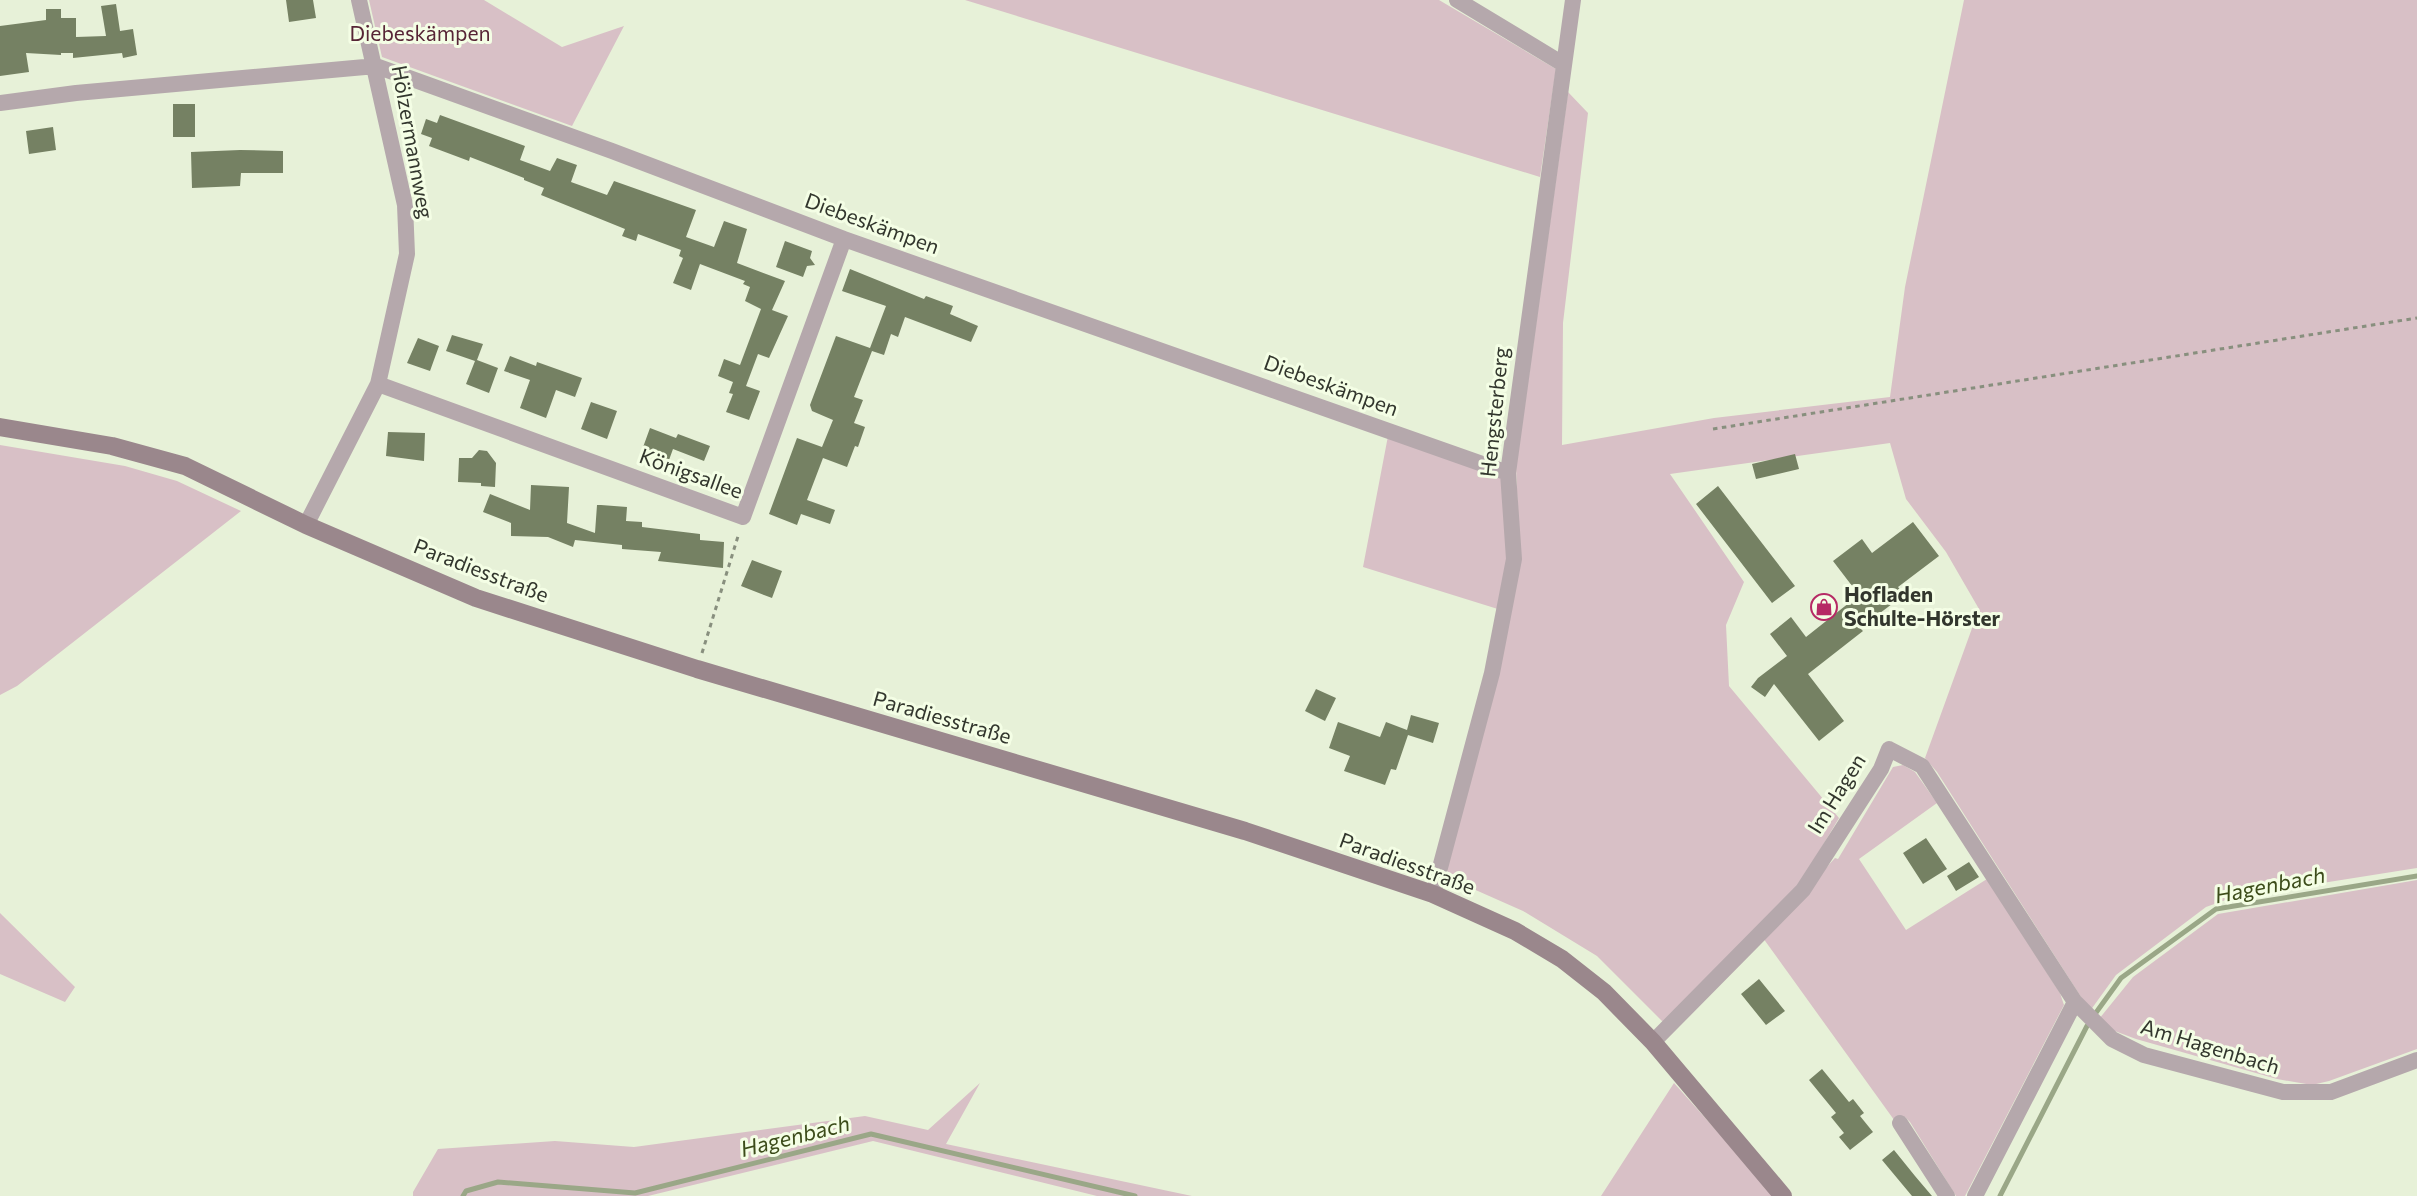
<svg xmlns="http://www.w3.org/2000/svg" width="2417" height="1196" font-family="Commissioner,sans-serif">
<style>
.green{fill:#d8c0c6}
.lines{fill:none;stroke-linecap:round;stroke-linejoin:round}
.stream{stroke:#9aa787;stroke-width:5}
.building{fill:#758163}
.path{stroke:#888f7e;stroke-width:3;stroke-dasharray:4.5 4.5;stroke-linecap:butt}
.street{stroke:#b5a8ac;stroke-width:16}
.secondary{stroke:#9a878c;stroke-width:18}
.labels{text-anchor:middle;stroke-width:6;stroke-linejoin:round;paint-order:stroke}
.park-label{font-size:21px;fill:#572536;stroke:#f4fee5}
.street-label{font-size:21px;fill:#32362d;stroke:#f4fee5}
.poi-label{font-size:21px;font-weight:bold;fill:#32362d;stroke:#f4fee5;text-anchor:start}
.water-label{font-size:22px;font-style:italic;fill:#3c4c1a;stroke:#f4fee5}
</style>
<rect width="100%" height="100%" fill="#e7f1d8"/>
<path class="green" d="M369,0H484L562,47L624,26L572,126L382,57Z
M965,0H1439L1556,69L1540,177Z
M1964,0H2417V868L2234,897L2206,907L2116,975L2090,1011L1937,772L1925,758L1979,609L1946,552L1906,499L1890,443L1670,474L1744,582L1726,625L1729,686L1839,818L1801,882L1663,1022L1597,956L1523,911L1453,880L1447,870L1520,560L1516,468L1568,92L1588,113L1563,323L1562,445L1714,418L1890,397L1905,287Z
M1388,436L1505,475L1511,558L1501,610L1363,567Z
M0,445L125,466L177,481L241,511L17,686L0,695Z
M1903,765L1915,772L1937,803L1859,859L1906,930L1987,879L2060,993L2064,1005L1965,1196H1956L1910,1122L1905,1117L1897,1124L1763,938L1835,858L1838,859L1893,767Z
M2417,880V1049L2329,1081L2312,1085L2277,1079L2136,1039L2112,1030L2099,1019L2133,977L2218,914Z
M0,913L75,987L65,1002L0,974Z
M980,1083L946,1144L1192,1196H1097L873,1141L648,1196H413V1192L438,1149L555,1141L634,1147L865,1116L928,1130Z
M1674,1083L1775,1196H1601Z"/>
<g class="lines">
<path class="stream" d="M2095,1014L2121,978L2216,909L2417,876
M463,1196L466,1191L498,1182L635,1193L871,1134L1135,1196
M2000,1196L2087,1026"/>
</g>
<path class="building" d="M286,0H313L316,18L289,22Z
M116,4L120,31L133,29L137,55L123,58L122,53L73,58V53H61V55L26,53L29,72L0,76V26L46,20V9H61V18H76V37L106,36L101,6Z
M173,104H195V137H173Z
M440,115L525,146L520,160L550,171L557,158L577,165L571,182L607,195L614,181L696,210L686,237L714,247L724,221L747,229L737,263L785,281L772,310L788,316L769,358L758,354L746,386L760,391L749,420L726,412L733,394L729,393L733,382L718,376L724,359L740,365L761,309L745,301L750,287L743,284L745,281L700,264L691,290L673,283L683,258L679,256L681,250L638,234L636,241L622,236L625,229L541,195L544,188L524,180V178L470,157L469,161L429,146L432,138L421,134L426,119L437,123Z
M53,127L56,150L29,154L26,131Z
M240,150L283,151V173H241L240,186L192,188L191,152Z
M785,241L812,251L810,258L815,265L807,266L803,277L776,267Z
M850,269L924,299L926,296L953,306L950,314L978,326L971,342L905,317L898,337L891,334L884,355L872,351L854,397L863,400L854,423L865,427L858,447L855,446L847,467L823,458L807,500L835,510L830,524L801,514L797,525L769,514L797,438L822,447L833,420L812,411L810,405L836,336L870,348L886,306L842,291Z
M452,335L483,344L477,360L498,368L489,393L466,384L475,361L446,351Z
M418,338L439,346L430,371L407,363Z
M510,356L536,366L537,362L582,378L575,397L556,390L546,418L520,408L530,380L504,371Z
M591,402L617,411L607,439L581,429Z
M650,428L676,438L678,434L710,446L704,461L673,449L669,460L642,450Z
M388,432L425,433L424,461L386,456Z
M479,450L487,451L496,463L495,487L481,486V483L458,482L459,458H472Z
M1795,454L1799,469L1756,479L1752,464Z
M531,485L569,487L567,523L595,533L597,505H601L627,507L626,521L642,522V527L700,534V540L724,542L723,568L658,561L661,552L622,549V545L575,540L573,547L548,537L511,536V523L483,512L490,494L530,510Z
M1718,486L1795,586L1772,603L1696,504Z
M1913,522L1939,556L1898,587L1904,595L1860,628L1863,631L1808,674L1844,721L1819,741L1774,684L1765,697L1751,687L1758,678L1787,656L1770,634L1791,617L1806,637L1859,595L1833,561L1862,539L1872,553Z
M752,560L782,571L772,598L741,586Z
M1316,689L1336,698L1325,721L1305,711Z
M1411,715L1439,723L1433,743L1408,735L1396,770L1391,769L1385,785L1344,771L1350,756L1329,748L1338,722L1380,737L1386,722L1407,730Z
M1926,838L1947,869L1923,884L1903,853Z
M1969,862L1979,877L1956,891L1947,876Z
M1759,979L1785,1011L1766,1025L1741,994Z
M1822,1069L1849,1102L1853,1099L1864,1113L1860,1116L1873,1132L1850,1150L1839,1137L1844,1133L1831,1117L1836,1113L1809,1080Z
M1894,1150L1915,1176L1932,1196H1912L1882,1160Z"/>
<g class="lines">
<path class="path" d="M1713,429L2417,318
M702,653L739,533"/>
<path class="street" d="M1457,0L1563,64
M0,103L76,93L376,66L612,151L844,239L1508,473
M378,384L743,517L844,239
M306,525L378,384L407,254L405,205L359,0
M1433,894L1492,673L1514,559L1508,473L1573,0
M1653,1042L1803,890L1881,769L1889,749L1922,766L2075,1002L2112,1039L2144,1055L2283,1092H2331L2417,1060
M1900,1123L1947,1196
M1975,1196L2075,1002"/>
<path class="secondary" d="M0,427L112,446L185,466L306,525L476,598L697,669L1245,831L1433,894L1515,931L1562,959L1604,992L1653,1042L1783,1196"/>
</g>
<defs>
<symbol id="shop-ring" viewBox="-11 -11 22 22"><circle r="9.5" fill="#f4fee5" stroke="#b62a65" stroke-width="1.5"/><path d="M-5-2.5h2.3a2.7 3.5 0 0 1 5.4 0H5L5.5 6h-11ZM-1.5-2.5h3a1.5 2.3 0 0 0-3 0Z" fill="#b62a65"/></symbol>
</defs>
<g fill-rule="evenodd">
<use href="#shop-ring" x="1809" y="592" width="30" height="30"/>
</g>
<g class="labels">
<g class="park-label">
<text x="420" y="41">Diebeskämpen</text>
</g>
<g class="street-label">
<text transform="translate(412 142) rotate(80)" y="7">Hölzermannweg</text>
<text transform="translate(872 224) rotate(20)" y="7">Diebeskämpen</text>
<text transform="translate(1331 386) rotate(20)" y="7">Diebeskämpen</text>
<text transform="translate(1495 412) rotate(-84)" y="7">Hengsterberg</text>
<text transform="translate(691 474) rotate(20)" y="7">Königsallee</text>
<text transform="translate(481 571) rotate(21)" y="7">Paradiesstraße</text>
<text transform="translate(942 718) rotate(16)" y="7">Paradiesstraße</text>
<text transform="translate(1837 794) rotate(-58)" y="7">Im Hagen</text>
<text transform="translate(1407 864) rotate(20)" y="7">Paradiesstraße</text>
<text transform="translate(2210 1047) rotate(17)" y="7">Am Hagenbach</text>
</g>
<g class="poi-label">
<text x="1844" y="602">Hofladen<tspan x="1844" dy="24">Schulte-Hörster</tspan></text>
</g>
<g class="water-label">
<text transform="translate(2270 885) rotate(-11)" y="8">Hagenbach</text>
<text transform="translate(795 1136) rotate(-14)" y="8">Hagenbach</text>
</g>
</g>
</svg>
